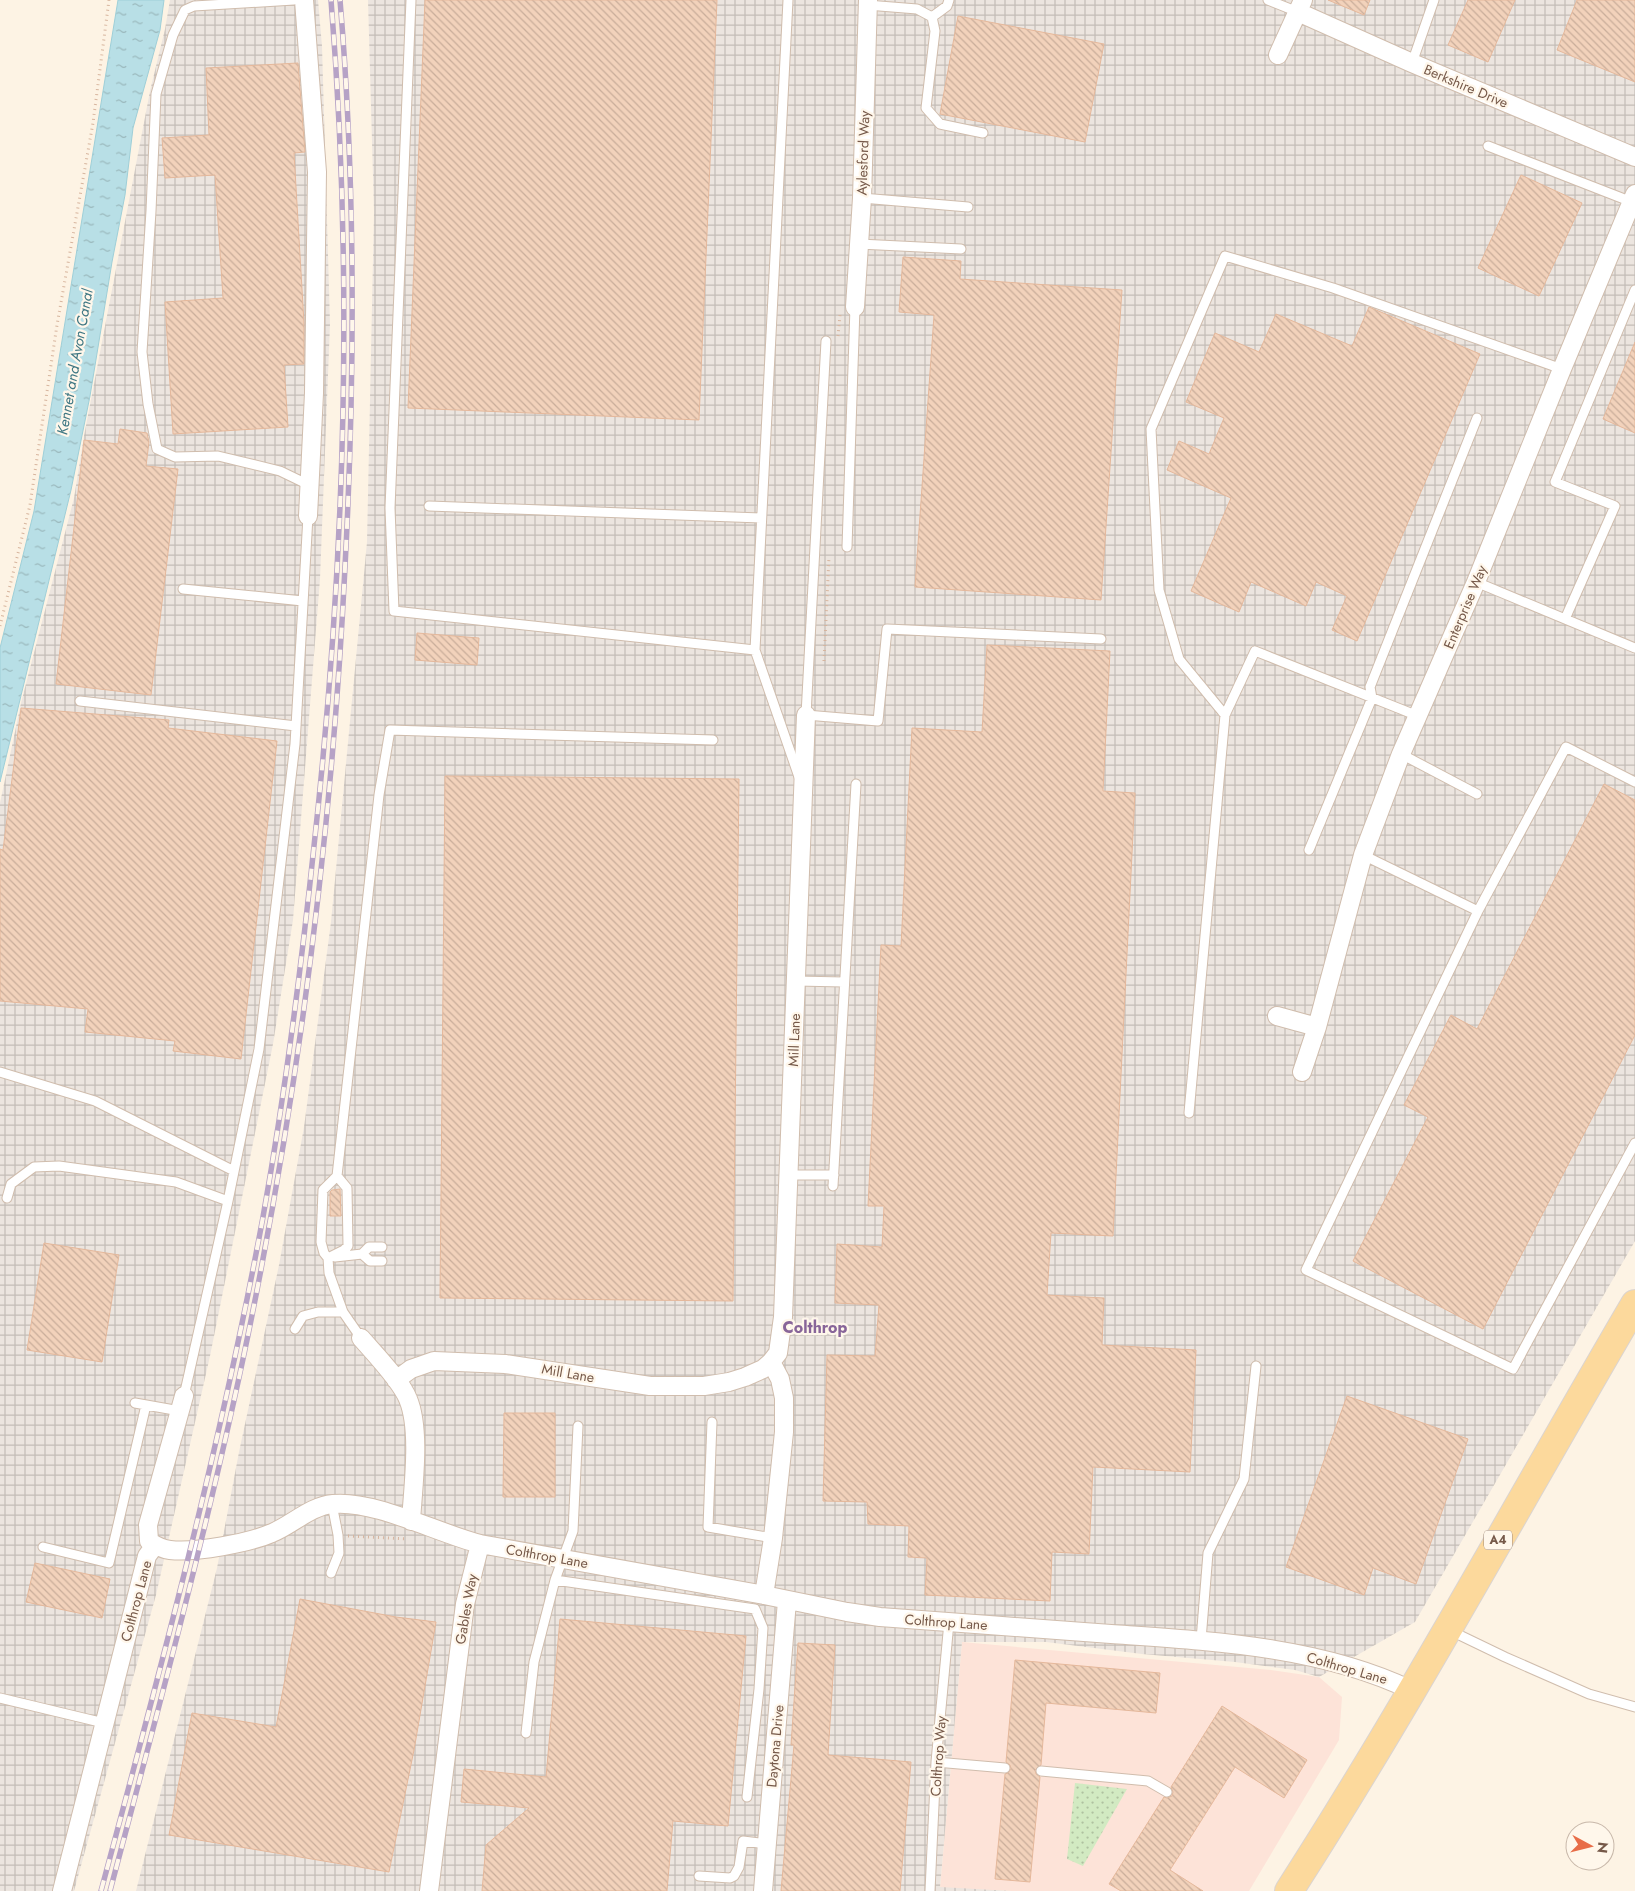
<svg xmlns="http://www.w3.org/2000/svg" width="1635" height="1891" font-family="Jost,sans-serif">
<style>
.commercial{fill:#fde3d8}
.industrial{fill:url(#industrial-grid)}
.grass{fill:url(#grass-dots)}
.water{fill:url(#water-ripples);stroke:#9ecfd8}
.building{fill:url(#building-back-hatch);stroke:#e5b89b}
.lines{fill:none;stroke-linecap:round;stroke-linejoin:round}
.lane-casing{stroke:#d0bdad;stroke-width:11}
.street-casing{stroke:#d0bdad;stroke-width:20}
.primary-casing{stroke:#dbd4d0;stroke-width:30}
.path{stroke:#d7b59e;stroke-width:3;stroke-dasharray:1 4;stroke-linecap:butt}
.lane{stroke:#fff;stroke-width:9}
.street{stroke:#fff;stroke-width:18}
.primary{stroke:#fcd99c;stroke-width:28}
.rail-casing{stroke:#b6a2c6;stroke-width:5.5}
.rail{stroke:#fff7eb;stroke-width:4;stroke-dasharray:11;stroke-linecap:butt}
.labels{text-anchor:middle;stroke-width:4.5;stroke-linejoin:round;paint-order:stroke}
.shield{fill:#fff7eb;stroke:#9f887a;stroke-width:1}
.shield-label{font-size:12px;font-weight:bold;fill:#765949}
.street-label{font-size:14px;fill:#765949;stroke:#fff7eb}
.water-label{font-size:15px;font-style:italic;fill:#3f7783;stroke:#fff7eb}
.quarter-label{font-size:16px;font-weight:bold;fill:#886599;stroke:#fff7eb}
</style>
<defs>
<pattern id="industrial-grid" width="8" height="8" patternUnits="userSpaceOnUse" patternTransform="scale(1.25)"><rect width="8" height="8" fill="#ece5df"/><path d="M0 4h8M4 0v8" fill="none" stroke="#c4bdb7"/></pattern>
<pattern id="grass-dots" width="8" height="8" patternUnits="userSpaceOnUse" patternTransform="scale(1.25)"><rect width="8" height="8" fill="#d2eac2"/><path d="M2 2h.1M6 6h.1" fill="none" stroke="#afc1a0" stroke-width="1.8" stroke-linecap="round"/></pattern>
<pattern id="water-ripples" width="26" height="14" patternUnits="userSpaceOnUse" patternTransform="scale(1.25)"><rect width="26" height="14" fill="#b8dfe6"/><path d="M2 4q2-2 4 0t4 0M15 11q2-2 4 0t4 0" fill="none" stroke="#9ab8bc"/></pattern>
<pattern id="building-back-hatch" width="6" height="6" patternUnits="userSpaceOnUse" patternTransform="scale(1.25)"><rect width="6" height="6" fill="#f2d2bb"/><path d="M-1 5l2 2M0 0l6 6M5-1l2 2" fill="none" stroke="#c9ad9a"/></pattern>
</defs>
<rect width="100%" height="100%" fill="#fdf3e4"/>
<path class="commercial" d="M962,1642L1271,1670L1319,1677L1342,1697L1339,1740L1249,1891H1012L940,1888Z"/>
<path class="industrial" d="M170,0H318L322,46L330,324L320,579L293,920L273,1044L210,1356L156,1595L74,1891H0V803L21,703L74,498L84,436L150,91L165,29Z
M368,0H1635V1241L1415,1622L1319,1677L1295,1670L1235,1662L1142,1654L1046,1642H962L940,1887L1012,1891H136L217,1568L239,1452L279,1265L304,1127L331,922L367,542L374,212Z"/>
<path class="grass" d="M1075,1783L1127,1789L1083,1866L1067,1859Z"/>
<path class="water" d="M118,0H164L160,30L133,128L125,195L112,262L90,396L71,490L0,782V648L34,511Z"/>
<path class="building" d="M425,0H717L699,420L408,408Z
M1328,0H1370L1364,15Z
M1468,0H1515L1488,62L1448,45Z
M1577,0H1635V82L1557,50Z
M958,16L1104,44L1085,142L940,114Z
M298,63L305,152L294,153L304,323V364L284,365L288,427L173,434L165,302L223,298L215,175L165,178L162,138L209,135L206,68Z
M1521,175L1582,203L1539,296L1478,268Z
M903,257L961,261L960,279L1122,290L1101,600L915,587L934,315L899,312Z
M1369,307L1480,354L1357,641L1332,630L1347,596L1316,582L1306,606L1251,582L1239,612L1191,591L1231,498L1167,470L1179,441L1209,454L1224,418L1186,402L1215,333L1259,352L1276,314L1352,346Z
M1635,342V433L1603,419Z
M120,429L147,433L149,442L146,466L178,469L151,695L56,684L84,440L118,444Z
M417,633L479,638L477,665L415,660Z
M987,645L1110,651L1103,791L1135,793L1113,1236L1051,1233L1047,1295L1104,1298L1102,1345L1196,1350L1190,1472L1093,1467L1089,1554L1052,1552L1050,1601L925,1595L927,1558L908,1557L909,1526L868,1524L867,1502L823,1501L827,1355L875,1356L879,1305L835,1303L837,1244L882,1247L884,1206H868L881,945L901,946L912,728L982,732Z
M21,708L169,720L168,728L277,741L241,1059L173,1051L175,1041L85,1032L88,1009L0,1001V849L3,850Z
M445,776L739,779L733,1301L440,1298Z
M1604,784L1635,800V1035L1483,1329L1353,1261L1428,1117L1404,1105L1451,1015L1477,1029Z
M340,1189L341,1216H330V1192L332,1190Z
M44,1243L119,1255L102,1362L27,1350Z
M1347,1396L1468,1439L1416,1584L1373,1568L1364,1595L1286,1567Z
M504,1413H555V1497H503Z
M35,1563L110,1579L102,1618L26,1602Z
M300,1599L396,1617L436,1622L414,1750L389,1872L169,1835L192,1713L276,1727Z
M560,1619L746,1636L728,1826L673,1821L667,1891H482L486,1845L529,1808L461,1802L464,1769L546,1777Z
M798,1643L835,1645L828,1755L911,1762L900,1891H781L794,1745H791Z
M1015,1660L1160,1673L1156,1713L1046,1703L1041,1765L1035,1770L1036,1774L1040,1777L1030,1882L995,1879L1005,1774L1008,1773L1011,1769L1010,1765L1006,1762Z
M1222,1706L1307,1760L1284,1798L1235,1767L1170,1870L1203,1891H1121L1109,1884L1164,1797L1167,1798L1172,1796L1173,1792L1171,1787Z"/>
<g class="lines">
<defs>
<path id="lane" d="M294,0L194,6L185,10L173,35L156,94L151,211L142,352L148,404L157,449L175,457L218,456L280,471L309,485
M411,0L390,508L394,611L755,650L799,777
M1268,0L1298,12
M867,5L917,9L932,17L935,31L926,108L940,124L983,133
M932,17L947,6L949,0
M1412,63L1434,0
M1488,146L1632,202
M862,198L968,207
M859,244L961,249
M826,341L806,715L878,721L887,629L1101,639
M429,506L761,518
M847,547L855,307
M1476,582L1635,648
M183,589L303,601
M1565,619L1615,506L1555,482L1635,290
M755,650L788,0
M80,701L296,726
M1418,716L1255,651L1225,715L1179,659L1159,590L1151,429L1225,256L1333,288L1562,369
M1401,754L1477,794
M1635,782L1566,747L1478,911L1306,1270L1513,1369L1635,1143
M1309,850L1372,698L1370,687L1477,418
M1363,855L1478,911
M796,981L844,982
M0,1072L95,1101L234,1171
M1189,1113L1225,715
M789,1175H834
M833,1186L856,784
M7,1198L11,1184L34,1167L59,1166L176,1182L228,1201
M362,1254L370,1261H382
M335,1257L362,1254L369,1247H382
M328,1258L344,1250L348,1246L347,1188L337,1176
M295,1329L303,1316L318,1312H343
M361,1338L343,1312L329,1273L328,1258L324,1253L321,1242L323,1190L337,1176L379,795L390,730L713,740
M184,1396L228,1201L259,1049L295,744L308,516
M135,1403L180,1411
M712,1422L708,1527L773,1538
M43,1547L109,1563L146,1405
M331,1573L339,1553L338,1535L332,1504
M555,1580L755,1609L763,1628L759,1689L747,1797
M1449,1630L1505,1657L1589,1694L1635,1707
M1201,1640L1208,1553L1244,1479L1256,1366
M0,1698L104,1723
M526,1733L534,1662L555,1580L573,1531L578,1426
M936,1762L1005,1768
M1041,1771L1148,1781L1167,1792
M699,1876L730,1878L734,1876L739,1867L743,1841L767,1844
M930,1891L936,1762L949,1622"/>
<path id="street" d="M304,0L317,172L314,393L308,516
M1298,12L1412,63L1635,157
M1278,55L1303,0
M855,307L862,198L868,0
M1277,1016L1317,1027
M1302,1072L1317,1027L1363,855L1401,754L1476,582L1562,369L1635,194
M361,1338C375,1354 401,1381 408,1399C421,1430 413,1487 411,1521
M396,1380L411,1369L434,1361L505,1364L650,1386H704L729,1382L745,1377L763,1369L771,1362L778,1353L783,1317L806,715
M184,1396L148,1525L149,1541C156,1546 162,1549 170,1550C195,1553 249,1543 272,1533C292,1525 310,1506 333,1504C375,1500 437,1533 480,1544L465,1604L429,1891
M480,1544L764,1595L847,1612L880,1617C957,1623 1034,1628 1111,1634C1211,1641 1319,1646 1411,1690
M764,1595L773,1538L784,1432V1398L780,1379L771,1362
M62,1891L147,1556L155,1545
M763,1891L787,1601"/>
<path id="primary" d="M1289,1891C1412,1700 1520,1500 1635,1304"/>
</defs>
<use href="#lane" class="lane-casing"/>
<use href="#street" class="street-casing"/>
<use href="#primary" class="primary-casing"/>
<path class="path" d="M838,336L840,315
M0,626L30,505L57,325L93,123L109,0
M824,661L829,557
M348,1536L407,1539"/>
<use href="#lane" class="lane"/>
<use href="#street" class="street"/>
<use href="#primary" class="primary"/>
<defs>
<path id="rail" d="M101,1891C161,1668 221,1444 263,1217C285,1094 301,970 314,846C345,565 354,282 331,0
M110,1891C157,1714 205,1538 243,1359C298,1098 332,833 345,567C355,378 356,189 340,0"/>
</defs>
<use href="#rail" class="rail-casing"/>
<use href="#rail" class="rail"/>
</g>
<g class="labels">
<rect class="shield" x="1484" y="1530.5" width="28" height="19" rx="4"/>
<g class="shield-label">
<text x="1498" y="1544">A4</text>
</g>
<g class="street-label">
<text transform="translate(1466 86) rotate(23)" y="5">Berkshire Drive</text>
<text transform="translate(863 153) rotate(-88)" y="5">Aylesford Way</text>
<text transform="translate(1465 607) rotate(-67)" y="5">Enterprise Way</text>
<text transform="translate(794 1040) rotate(-88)" y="5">Mill Lane</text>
<text transform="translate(568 1373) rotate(10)" y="5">Mill Lane</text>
<text transform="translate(547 1556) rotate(10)" y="5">Colthrop Lane</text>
<text transform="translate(136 1601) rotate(-75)" y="5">Colthrop Lane</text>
<text transform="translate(466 1609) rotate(-80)" y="5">Gables Way</text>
<text transform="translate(946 1622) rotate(4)" y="5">Colthrop Lane</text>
<text transform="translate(1347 1668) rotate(16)" y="5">Colthrop Lane</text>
<text transform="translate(775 1746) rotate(-85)" y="5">Daytona Drive</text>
<text transform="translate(938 1756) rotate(-86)" y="5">Colthrop Way</text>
</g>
<g class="water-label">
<text transform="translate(75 362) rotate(-80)" y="5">Kennet and Avon Canal</text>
</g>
<g class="quarter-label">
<text x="815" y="1333">Colthrop</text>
</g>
</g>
<g transform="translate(1590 1846) rotate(97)"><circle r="24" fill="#fff7eb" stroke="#c8b8aa"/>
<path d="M0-4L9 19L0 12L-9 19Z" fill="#e86d48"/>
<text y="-8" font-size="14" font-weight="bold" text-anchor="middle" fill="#765949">N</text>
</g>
</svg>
